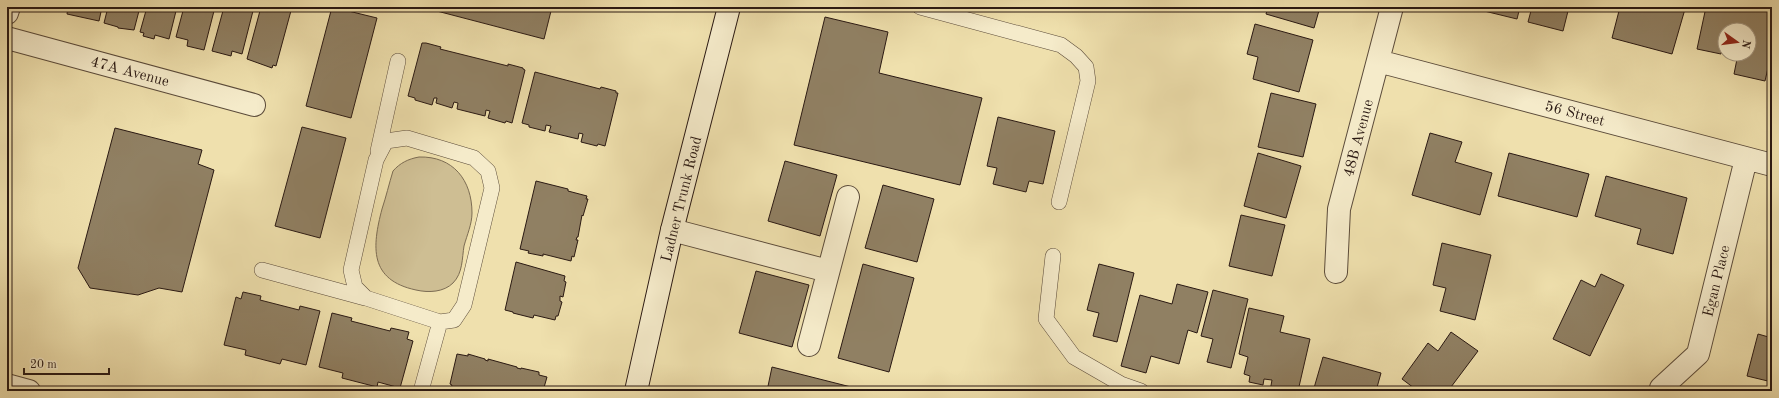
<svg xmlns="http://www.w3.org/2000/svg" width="1779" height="398" font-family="'Old Standard TT',serif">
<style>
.green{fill:#cebe93;stroke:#7c6c53}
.building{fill:#908063;stroke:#2a1913}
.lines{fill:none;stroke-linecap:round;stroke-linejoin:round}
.service-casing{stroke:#5b4b3a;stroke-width:16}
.minor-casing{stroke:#5b4b3a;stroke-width:24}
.secondary-casing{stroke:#2a1913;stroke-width:24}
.service{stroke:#f5ebca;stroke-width:15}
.minor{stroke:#f5ebca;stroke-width:22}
.secondary{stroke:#f5ebca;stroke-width:22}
.labels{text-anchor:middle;stroke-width:3;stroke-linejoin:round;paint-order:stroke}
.street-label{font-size:15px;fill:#2a1913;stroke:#f5ebca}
</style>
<rect width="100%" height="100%" fill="#efe0ad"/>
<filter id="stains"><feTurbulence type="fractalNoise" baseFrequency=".005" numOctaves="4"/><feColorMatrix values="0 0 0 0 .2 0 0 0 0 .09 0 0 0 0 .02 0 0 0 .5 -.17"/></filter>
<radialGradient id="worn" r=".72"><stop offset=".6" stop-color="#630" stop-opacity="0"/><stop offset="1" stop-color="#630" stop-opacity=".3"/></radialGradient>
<path class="green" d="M419,157C453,156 472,180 472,213C472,224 467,235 464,246C462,258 463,273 453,283C444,292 429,293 416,290C369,280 372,247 382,209C386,197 389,184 393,171C400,163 408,159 419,157Z"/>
<path class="building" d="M68,7H102L99,21L67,14Z
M108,7H140L134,30L118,28V27L104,23Z
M147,7H177L169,39L155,35L154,39L143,36L144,33L140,32Z
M184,7H215L204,50L187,46L188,40L176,37Z
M224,7H254L242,54L232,51L231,56L212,51Z
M261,7H292L276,66L273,65L272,68L247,59Z
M332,7L377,18L351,118L306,106Z
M434,7H552L544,39L433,10Z
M1268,7H1320L1314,28L1266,14Z
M1476,7H1520L1517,19L1476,9Z
M1532,7H1569L1563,31L1528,22Z
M1620,7H1679L1685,9L1672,54L1612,38Z
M1706,7H1761L1772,9V50L1765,81L1734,74L1738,54H1749V30H1725V43H1723L1721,54L1697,49Z
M825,17L888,32L879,73L982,98L960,185L794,145Z
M1255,24L1313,40L1299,92L1253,79L1258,57L1247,54Z
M422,43H426L441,47L440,49L508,66V64L523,68V69L525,70L512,123L506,121L505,123L488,118L490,111L486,110L485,116L457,109L458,103L454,102L452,108L436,103L437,98H434L432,105L415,100V98L408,96Z
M535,72L600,89L601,87L616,91V93H618L605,146L598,144L597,146L581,142L583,134L579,133L578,139L549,132L551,126L546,125L545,131L529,127V125L522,123Z
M1271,93L1316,104L1303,157L1258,147Z
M998,117L1055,131L1043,184L1029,181L1026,192L993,184L997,168L987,166Z
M302,127L346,138L320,238L275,226Z
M115,128L202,150L198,164L214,170L182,292L159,288L138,295L90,288L78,268Z
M1430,133L1462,142L1455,162L1492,173L1480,215L1412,195Z
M1258,153L1301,166L1286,218L1244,206Z
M1509,153L1589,174L1577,217L1498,196Z
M785,161L837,175L820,236L768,221Z
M1606,176L1687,198L1673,254L1637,244L1641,229L1595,216Z
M536,181L568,189V191L587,196L586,199H588L583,216L582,215L578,237H577L576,240H578L574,257L572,256L571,261L543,254V256L528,253L529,251L520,249Z
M883,185L934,199L917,262L865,248Z
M1241,215L1285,225L1272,276L1229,266Z
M1442,243L1491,255L1475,320L1440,311L1446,288L1433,285Z
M516,262L565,276L564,281L566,282L563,297L560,296V301L562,302L558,316H556L555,320L534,315L533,318L513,313V312L505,310Z
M863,264L914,278L889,372L838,358Z
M1099,264L1134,273L1117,342L1093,336L1099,313L1087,310Z
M756,271L809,285L792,347L739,333Z
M1601,274L1624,285L1590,356L1553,339L1581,280L1595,287Z
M1177,284L1208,292L1197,333L1188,330L1179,364L1151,356L1146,373L1121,366L1140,295L1172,304Z
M1213,290L1248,299L1231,368L1207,362L1213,339L1201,336Z
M243,292L261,296L260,300L299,310L300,306L320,311L306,365L282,359L280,364L245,355L246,350L224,345L236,297L241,299Z
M1249,308L1284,316L1280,332L1310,339L1298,391H1270L1272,380L1264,379L1263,385L1249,382L1250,376L1244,374L1248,357L1239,354Z
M332,313L352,318L351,321L390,331L391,328L409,332L407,339L413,341L400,388L378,382L377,387L342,378L343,373L319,367Z
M1451,332L1478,351L1448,391H1418L1402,379L1428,343L1438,351Z
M1758,334L1772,338V382L1747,376Z
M457,354L468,356V354L485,359V360L488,361V359L517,367V368L521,369V368L539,372V375L547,377L543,391H450L452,385L450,384Z
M1323,357L1381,373L1376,391H1326L1314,388Z
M772,367L851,387L850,391H767Z"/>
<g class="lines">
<defs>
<path id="service" d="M920,7L1061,45L1076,56L1086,67L1088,81L1059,202
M407,138L474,158L488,171L492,188L464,305L454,320L440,322L366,298L355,287L351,270L376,160L386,141Z
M378,151L398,61
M1053,256L1046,319L1074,357L1121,384L1141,391
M262,270L365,298
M421,391L440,322"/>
<path id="minor" d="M7,13L9,7
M7,38L254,105
M1378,61L1772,165
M672,230L828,271
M1336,272L1339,209L1392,7
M809,345L848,197
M7,385L29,391
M1661,388L1698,354L1746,159"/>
<path id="secondary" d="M636,391L672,230L729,7"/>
</defs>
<use href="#service" class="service-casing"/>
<use href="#minor" class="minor-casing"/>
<use href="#secondary" class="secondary-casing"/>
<use href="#service" class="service"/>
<use href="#minor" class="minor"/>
<use href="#secondary" class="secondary"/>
</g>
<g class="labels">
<g class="street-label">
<text transform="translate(130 71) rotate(15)" y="5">47A Avenue</text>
<text transform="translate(1575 113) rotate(15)" y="5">56 Street</text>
<text transform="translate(1358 138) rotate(-75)" y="5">48B Avenue</text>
<text transform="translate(681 199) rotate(-76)" y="5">Ladner Trunk Road</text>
<text transform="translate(1716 281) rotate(-76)" y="5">Egan Place</text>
</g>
</g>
<rect width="1779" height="398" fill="none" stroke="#efe0ad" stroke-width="24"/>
<rect x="8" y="8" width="1763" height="382" fill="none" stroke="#2a1913" stroke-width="2"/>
<rect x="12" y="12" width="1755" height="374" fill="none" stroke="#2a1913"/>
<g transform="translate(1737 42) rotate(104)"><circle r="19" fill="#f5ebca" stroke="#a49781"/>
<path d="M0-3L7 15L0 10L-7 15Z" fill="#8f2418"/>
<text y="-6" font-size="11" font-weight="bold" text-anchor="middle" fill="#2a1913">N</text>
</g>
<path d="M24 368v6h85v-6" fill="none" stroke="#2a1913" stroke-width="2"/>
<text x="30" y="368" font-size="12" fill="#2a1913" stroke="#f5ebca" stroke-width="3" paint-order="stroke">20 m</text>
<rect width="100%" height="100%" filter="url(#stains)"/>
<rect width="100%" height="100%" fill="url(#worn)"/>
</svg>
